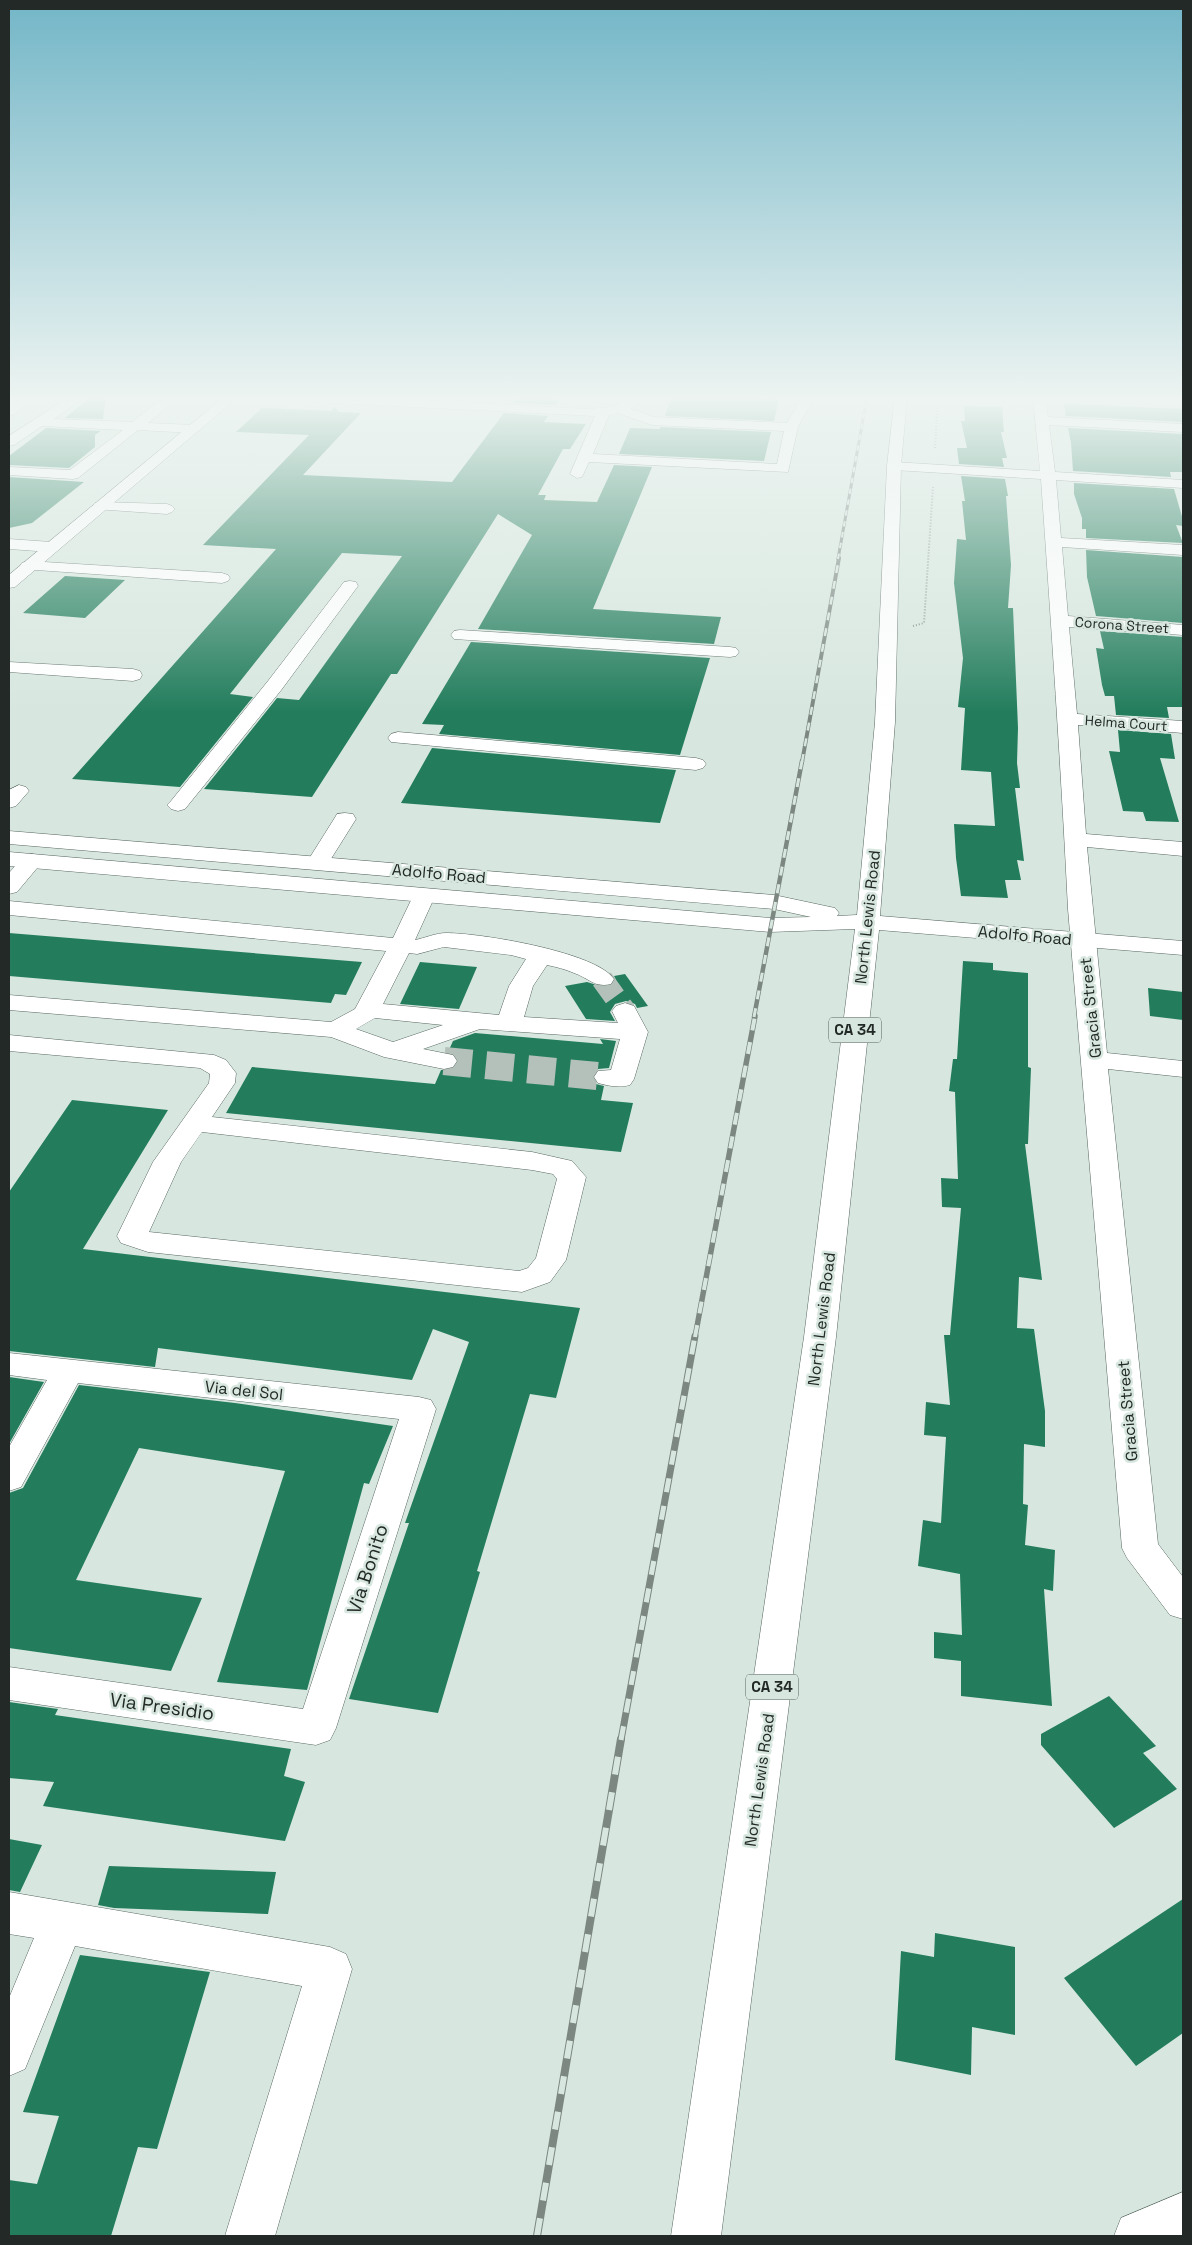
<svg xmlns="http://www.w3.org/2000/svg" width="1192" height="2245" font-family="'Space Grotesk',sans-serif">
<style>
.building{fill:#237d5d}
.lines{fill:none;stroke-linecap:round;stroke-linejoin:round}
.minor-tunnel-far1{stroke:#b3c1ba;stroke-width:22;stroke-dasharray:22 11;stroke-linecap:butt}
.minor-tunnel{stroke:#b3c1ba;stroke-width:28;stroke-dasharray:28 14;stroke-linecap:butt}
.minor-casing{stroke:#586760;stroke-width:1}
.major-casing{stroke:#586760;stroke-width:1}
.path{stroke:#818d87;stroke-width:2;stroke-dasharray:1 2;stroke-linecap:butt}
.minor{fill:#fff;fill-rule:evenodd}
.major{fill:#fff;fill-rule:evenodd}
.rail-far5-casing{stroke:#7c8782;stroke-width:3}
.rail-far4-casing{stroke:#7c8782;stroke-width:4}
.rail-far3-casing{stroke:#7c8782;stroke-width:4.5}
.rail-far2-casing{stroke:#7c8782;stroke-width:5.5}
.rail-far1-casing{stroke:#7c8782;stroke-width:7}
.rail-casing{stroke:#7c8782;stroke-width:8}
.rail-far5{stroke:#d7e7df;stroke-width:2;stroke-dasharray:5.5;stroke-linecap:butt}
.rail-far4{stroke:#d7e7df;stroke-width:2.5;stroke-dasharray:8;stroke-linecap:butt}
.rail-far3{stroke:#d7e7df;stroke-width:3;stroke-dasharray:9;stroke-linecap:butt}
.rail-far2{stroke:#d7e7df;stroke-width:4;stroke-dasharray:12;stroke-linecap:butt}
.rail-far1{stroke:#d7e7df;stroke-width:5;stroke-dasharray:14;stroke-linecap:butt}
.rail{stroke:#d7e7df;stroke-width:6;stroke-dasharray:18;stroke-linecap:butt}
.labels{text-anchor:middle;stroke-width:5;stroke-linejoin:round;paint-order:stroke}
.far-street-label{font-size:14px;fill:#222926;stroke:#d7e7df}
.shield{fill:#d7e7df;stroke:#58625e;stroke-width:1}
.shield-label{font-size:15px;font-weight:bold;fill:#222926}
.street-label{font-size:16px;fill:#222926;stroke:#d7e7df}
.near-street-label{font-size:19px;fill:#222926;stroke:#d7e7df}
</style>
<rect width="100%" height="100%" fill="#d7e7df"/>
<path class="building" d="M91,397H106L103,419L65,418Z
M516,397H560L555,405L512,403Z
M672,397H779L774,421L665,416Z
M1064,404L1183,409V422L1066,416Z
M964,406L1002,407L1004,432H1001L1007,458H1002L1004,467L959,464L957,448H967L961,421H965Z
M335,407L339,412L361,413L303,475L452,482L504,413L548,416L544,422L586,424L570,449H563L538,495H546L544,500L597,502L614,465L652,467L593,609L721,617L714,644L478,629L532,535L498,514L397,674H391L312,797L204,789L277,698L299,700L402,556L342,553L230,694L253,697L180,787L72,779L276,549L203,545L309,435L236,432L262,408L331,411Z
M660,427L771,432L764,461L619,454L630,428L660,429Z
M46,428L101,431L95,435V447L69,468L9,465V456Z
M1068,428L1183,434V472H1170L1171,477L1073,471L1071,443Z
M961,476L1005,479L1008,496H1006L1011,565L1008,608H1013L1018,728L1017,763L1020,788H1015L1024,861L1017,860L1021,880H1005L1008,898L961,896L956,858L954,824L995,826L991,772L961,770L965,708L958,707L963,658L954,583L957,539L966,540L962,501H965Z
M9,477L84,482L32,523L9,528Z
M1074,483L1174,489L1183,520V526L1176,525L1183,543L1086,538V529H1082V518L1074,494Z
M1086,550L1183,557V623L1096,616L1087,577Z
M65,576L125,580L85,618L23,613Z
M1100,631L1183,637V707H1167L1169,718L1116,715L1114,696H1105L1102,685L1096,648L1104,649Z
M471,642L710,658L680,755L439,734L444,725L422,724Z
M1118,730L1171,734L1175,759L1160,758L1179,822L1146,821L1143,812L1123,811L1109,751L1120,752Z
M432,748L676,770L660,823L401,803Z
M9,933L362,962L346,995L335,994L331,1003L9,976Z
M963,961L993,963V970L1028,973V1067L1031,1068L1028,1144H1025L1042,1280L1019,1277L1017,1328L1034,1329L1045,1411V1447L1024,1444L1023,1504L1028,1505L1025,1545L1055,1550L1053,1591L1044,1589L1052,1706L961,1696V1661L934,1658V1632L962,1635L960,1574L918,1566L923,1520L941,1523L946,1437L924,1435L926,1402L950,1405L944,1335H950L961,1208L942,1207L941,1178L958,1179L955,1092L949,1091L953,1059H957Z
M420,962L477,967L459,1009L400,1004Z
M625,974L648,1006L637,1008L635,1004L626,1001L615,1004L610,1012L615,1021L586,1019L565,986L587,982L600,986H611L616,980L614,976Z
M1148,988L1183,992V1020L1150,1016Z
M475,1033L603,1044L600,1039L616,1041L609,1068L598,1069L592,1078L596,1084L604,1086L601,1100L633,1103L621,1152L226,1113L252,1067L435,1084L441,1070L453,1069L459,1062L455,1054L448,1052L453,1041Z
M72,1100L168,1110L83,1249L580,1308L556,1398L530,1394L477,1571L480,1572L438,1713L349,1699L409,1523H405L469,1342L433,1329L412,1380L158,1348L155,1367L9,1351V1192Z
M9,1377L44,1382L9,1444Z
M79,1385L235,1403L393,1426L369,1484L364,1483L307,1690L217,1682L285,1471L139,1448L76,1580L202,1598L171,1671L9,1648V1493L23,1488Z
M1109,1696L1156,1746L1143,1753L1177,1789L1114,1828L1041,1745V1734Z
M9,1702L58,1709L55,1715L291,1749L284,1776L305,1782L285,1841L43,1806L54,1782L9,1778Z
M9,1839L42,1845L20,1892L9,1890Z
M109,1866L276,1872L268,1914L114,1908L98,1905Z
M1183,1899V2033L1136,2066L1064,1978Z
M935,1933L1015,1947V2035L972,2027L971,2075L895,2060L901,1951L934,1957Z
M80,1955L210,1972L157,2149L138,2147L111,2236H9V2180L37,2184L59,2116L23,2112Z"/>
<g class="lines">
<path class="minor-tunnel-far1" d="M602,979L625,1011"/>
<path class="minor-tunnel" d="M444,1061L607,1077"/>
<defs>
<path id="minor" d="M9,397H23L28,401L14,415L9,416V406L11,404H9Z
M69,397H84L54,419L132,422L165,397H179L148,423L194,425L201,429L194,433L138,430L78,478L73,479L9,475V467L70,470L123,430L42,426L14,445L9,446V436Z
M286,397H370L587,409L613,407L630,397H643L631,409L654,417L787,423L799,403L797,397H810L811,403L798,427L788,472L589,462L582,477L577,478L570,474L595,416L292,401ZM618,413L652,425L784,431L777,464L593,454L609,415Z
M1033,397H1045L1048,417L1183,424V432L1049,425L1055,472L1183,480V488L1056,480L1061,538L1183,545V555L1062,547L1068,616L1183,625V635L1069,627L1077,714L1183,721V733L1078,725L1086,834L1183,842V856L1087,847L1107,1053L1183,1061V1077L1108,1069L1158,1544L1183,1577V1619L1170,1615L1127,1558L1122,1548L1068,909C1061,767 1051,622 1041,479L894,470L887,466L894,462L1040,471Z
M100,502L167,504L172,506L175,509L172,512L167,514L95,509L93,506L95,503Z
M9,539L51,542L57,544L59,547L57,550L51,552L9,549Z
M28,561L222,573L228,575L230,578L228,581L222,583L22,569L20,566L22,563Z
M350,581L356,582L358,586L282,689L185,809L178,811L171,809L167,805L171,801L268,681L344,582Z
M460,630L730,647L736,648L739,652L736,656L730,657L454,639L451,635L454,631Z
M9,662L133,669L140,671L142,675L140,679L133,681L9,672Z
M398,732L696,758L703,760L706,764L703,768L696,770L391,742L388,738L391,734Z
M19,785L26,787L29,791L16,806L9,808V790Z
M345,813L353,814L356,819L329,862L326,867L318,869L310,867L307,862L334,819L337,814Z
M32,854L40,856L43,861L17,892L9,894V873L24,856Z
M424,889L432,891L435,896L415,940C425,938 436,933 446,933C480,933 596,952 614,979L611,984C594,988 589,978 574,973C565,969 556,967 547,965L533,986L524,1017L618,1023L612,1011L616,1006L625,1003L634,1006L648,1032L634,1079L630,1085C619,1088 609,1086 598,1083L594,1077L598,1071L611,1070L620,1039L480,1029L423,1049L453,1055L457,1061L453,1067L444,1069L384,1057L331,1037L9,1010V995L331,1022L355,1009L386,951L9,915V901L393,938L413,896L416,891ZM444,947L511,955L526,959L509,986L499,1015L383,1004L409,953L417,954ZM375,1018L443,1025L393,1042L356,1029Z
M9,1035L214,1055L226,1060L236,1073L235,1083L212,1117L532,1152L572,1161L586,1177L566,1260L550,1282L522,1292L148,1252L121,1243L117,1236L153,1162L209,1083L210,1074L200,1068L9,1051ZM202,1132L532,1170L553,1174L557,1179L536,1258L528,1268L519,1271L149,1232L181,1162Z
M9,1353L419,1397L431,1400L436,1409L336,1728L330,1740L316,1745L9,1700V1667L303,1709L399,1419L78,1383L21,1487L9,1491V1447L47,1380L9,1375Z
M9,1892L330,1947L346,1954L352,1969L275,2236H225L302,1986L75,1946L25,2069L9,2076V1998L34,1938L9,1934Z
M1183,2192V2236H1114L1121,2218Z"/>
<path id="major" d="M224,397H238L15,587L9,588V575Z
M895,397H907L901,466L895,722L880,916L1183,941V955L879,930L836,1337L721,2236H671L804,1337L855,929L770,932L9,866V852L770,918L811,917L774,909L9,844V831L774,895L835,908L839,913L837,916L857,915L875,722L887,466Z"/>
</defs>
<use href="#minor" class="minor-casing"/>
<use href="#major" class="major-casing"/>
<path class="path" d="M935,448L938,397
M913,626L924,623L933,487"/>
<use href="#minor" class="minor"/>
<use href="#major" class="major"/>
<defs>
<path id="rail-far5" d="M838,559L867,397"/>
<path id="rail-far4" d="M802,762L839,558"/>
<path id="rail-far3" d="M754,1017L802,761"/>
<path id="rail-far2" d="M695,1337L755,1016"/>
<path id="rail-far1" d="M621,1740L695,1336"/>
<path id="rail" d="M537,2236L621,1739"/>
</defs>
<use href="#rail-far5" class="rail-far5-casing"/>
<use href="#rail-far4" class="rail-far4-casing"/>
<use href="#rail-far3" class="rail-far3-casing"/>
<use href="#rail-far2" class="rail-far2-casing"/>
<use href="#rail-far1" class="rail-far1-casing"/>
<use href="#rail" class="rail-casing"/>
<use href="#rail-far5" class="rail-far5"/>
<use href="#rail-far4" class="rail-far4"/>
<use href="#rail-far3" class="rail-far3"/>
<use href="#rail-far2" class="rail-far2"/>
<use href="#rail-far1" class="rail-far1"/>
<use href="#rail" class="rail"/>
</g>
<linearGradient id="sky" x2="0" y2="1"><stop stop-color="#73b6c7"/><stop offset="0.56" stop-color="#edf4f1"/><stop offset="1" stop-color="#edf4f1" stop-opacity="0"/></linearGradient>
<rect width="1192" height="712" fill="url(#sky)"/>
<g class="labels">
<g class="far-street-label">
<text transform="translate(1122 625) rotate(4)" y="5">Corona Street</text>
<text transform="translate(1126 723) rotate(4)" y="5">Helma Court</text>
</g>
<g class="shield">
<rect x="829" y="1017.5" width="52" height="25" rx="4"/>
<rect x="746" y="1674.5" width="52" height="25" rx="4"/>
</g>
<g class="shield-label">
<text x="855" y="1035">CA 34</text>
<text x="772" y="1692">CA 34</text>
</g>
<g class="street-label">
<text transform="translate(439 873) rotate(5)" y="6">Adolfo Road</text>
<text transform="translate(867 917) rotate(-84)" y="6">North Lewis Road</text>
<text transform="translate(1025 935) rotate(5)" y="6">Adolfo Road</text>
<text transform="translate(1090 1008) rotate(-96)" y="6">Gracia Street</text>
<text transform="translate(821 1319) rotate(-83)" y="6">North Lewis Road</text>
<text transform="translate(244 1390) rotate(6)" y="6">Via del Sol</text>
<text transform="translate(1127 1411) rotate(-95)" y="6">Gracia Street</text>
<text transform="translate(759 1780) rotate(-82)" y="6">North Lewis Road</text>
</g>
<g class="near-street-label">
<text transform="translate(367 1569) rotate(-72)" y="7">Via Bonito</text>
<text transform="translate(162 1706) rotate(8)" y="7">Via Presidio</text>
</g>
</g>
<rect width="1192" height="2245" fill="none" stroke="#222926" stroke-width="20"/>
</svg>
